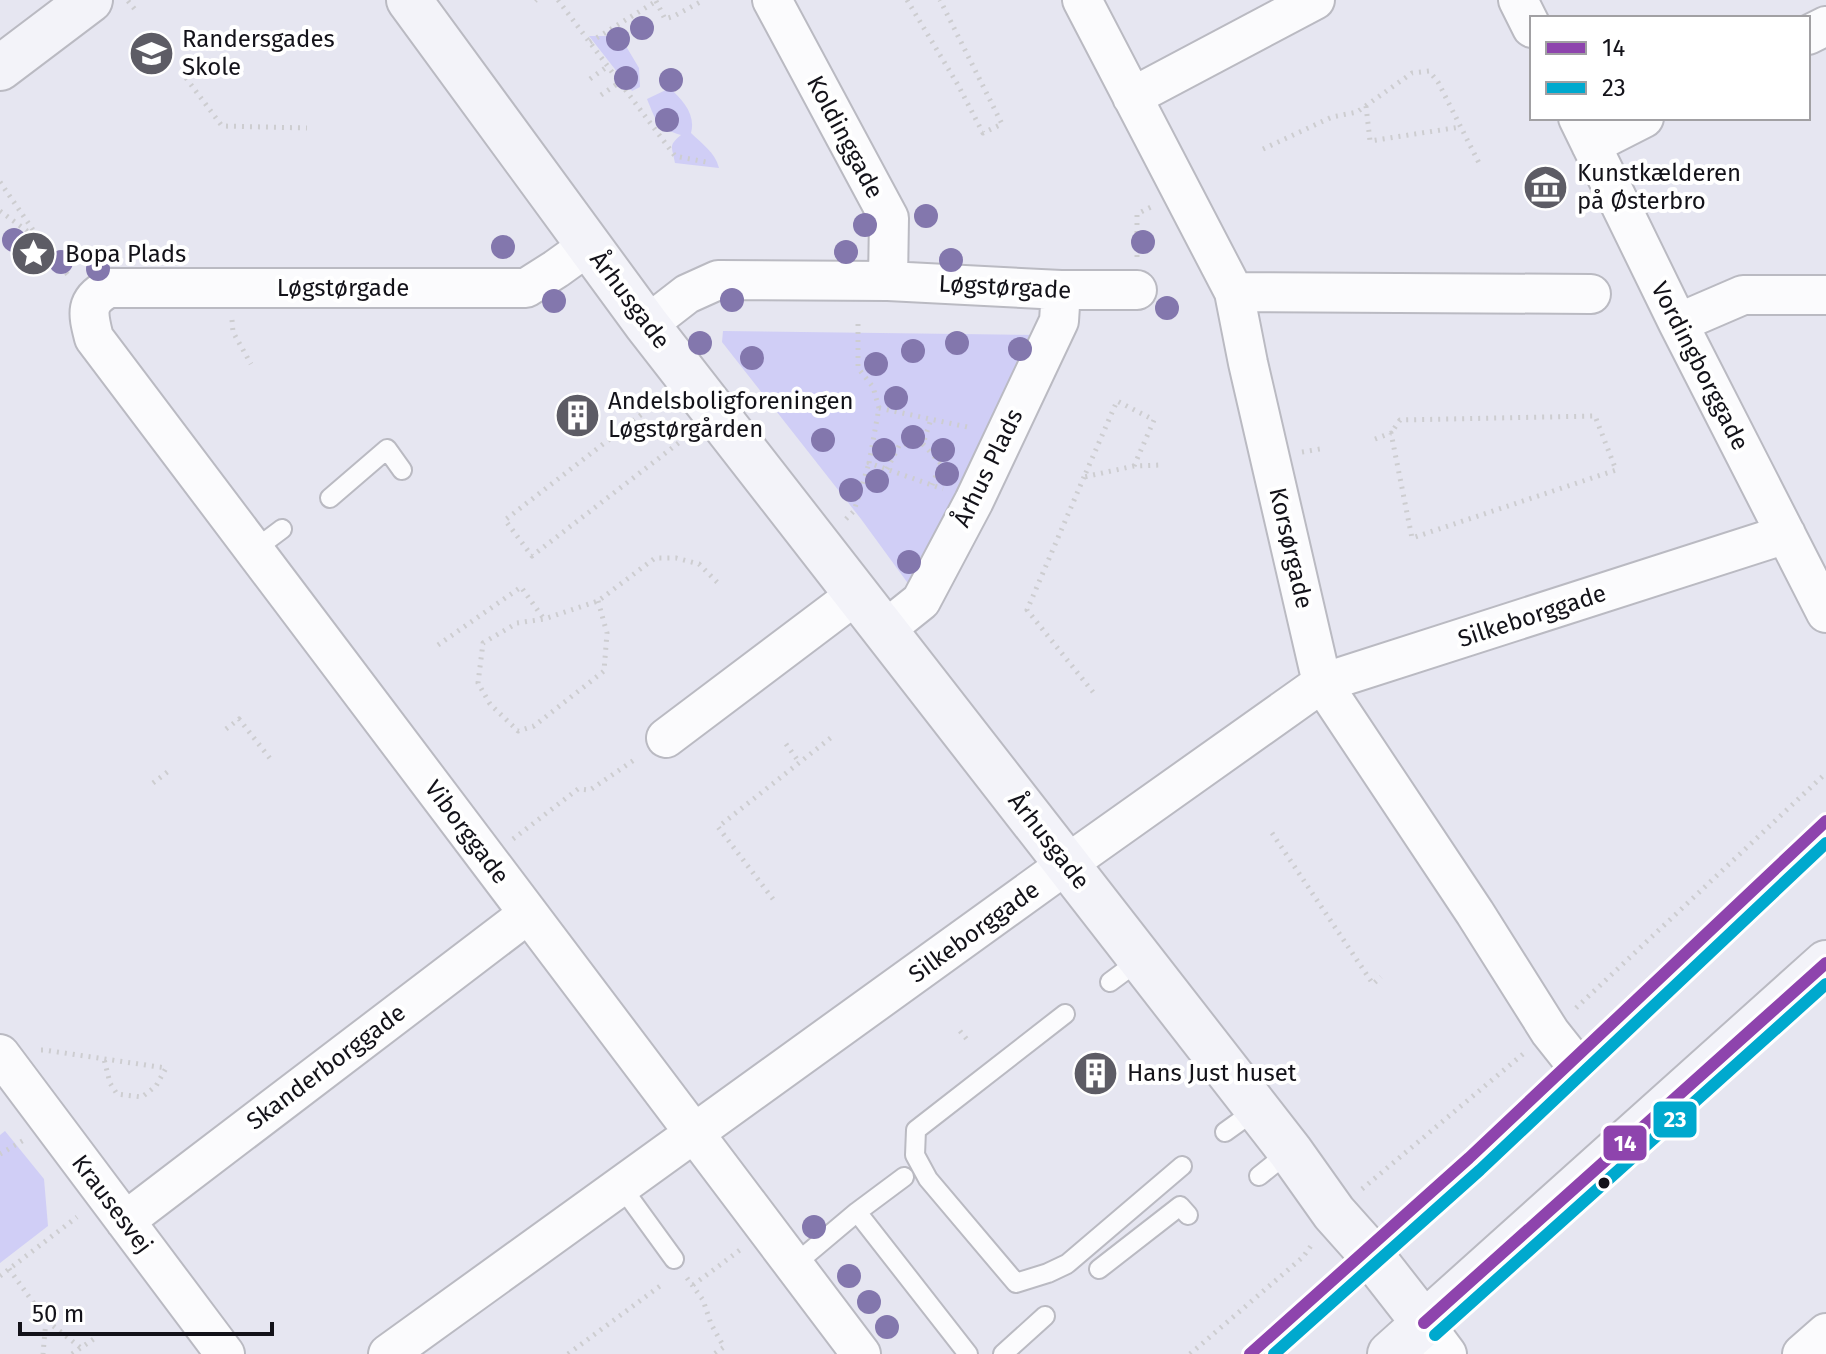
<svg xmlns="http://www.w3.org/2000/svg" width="1826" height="1354" font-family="'Fira Sans',sans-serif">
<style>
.green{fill:#d0cef6}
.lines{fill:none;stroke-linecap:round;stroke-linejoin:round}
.lane-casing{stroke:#babac2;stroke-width:22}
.street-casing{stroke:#babac2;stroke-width:42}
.secondary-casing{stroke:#babac2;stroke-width:48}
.path{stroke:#cdcdd0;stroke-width:5;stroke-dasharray:2 6;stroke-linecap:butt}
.lane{stroke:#fbfbfd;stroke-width:18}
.street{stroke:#fbfbfd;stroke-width:38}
.secondary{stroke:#f3f3f9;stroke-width:44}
.bus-1-casing{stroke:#fff;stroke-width:18}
.bus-2-casing{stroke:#fff;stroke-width:18}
.bus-1{stroke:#8e44ad;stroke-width:12}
.bus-2{stroke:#00a9ce;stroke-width:12}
.tree{fill:#8377ad}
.bus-dot{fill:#131219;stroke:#fff;stroke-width:3}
.labels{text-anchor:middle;stroke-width:8;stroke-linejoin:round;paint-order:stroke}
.poi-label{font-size:24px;fill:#131219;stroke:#fff;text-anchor:start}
.street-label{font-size:24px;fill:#131219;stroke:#fff}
.line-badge{stroke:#fff;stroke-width:3}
.badge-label{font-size:22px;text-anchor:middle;font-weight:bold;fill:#fff}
</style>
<rect width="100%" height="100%" fill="#e6e6f1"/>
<path class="green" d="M589,36H620L639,68L640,87L632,91Z
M670,88C683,101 696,114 691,133C702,144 715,152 719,168L675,163C672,146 668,146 681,135C657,128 656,121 647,99Z
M723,331L1045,335L915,593L861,519L722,342Z
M5,1131L44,1179L48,1226L0,1263V1135Z"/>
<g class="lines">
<defs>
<path id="lane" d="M330,498L387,449L402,470
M254,550L282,529
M1110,982L1141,959
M1065,1014L916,1130L915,1155L928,1179L1016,1283L1048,1273L1067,1264L1182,1166
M1225,1132L1257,1109
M1259,1176L1290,1151
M621,1186L674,1259
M857,1212L904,1177
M794,1265L857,1212L968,1354
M1099,1269L1180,1206L1188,1215
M1003,1354L1045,1316"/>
<path id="street" d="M772,0L889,218L888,281
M1082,0L1234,292L1248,363L1322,683L1475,913L1550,1032L1573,1061
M1518,0L1532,28
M1808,35L1826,26
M1132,97L1315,0
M1578,118L1678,323L1826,613
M1591,145L1644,118
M588,246L556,269L526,288H109C84,301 88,314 94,338L861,1354
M1234,292L1591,294
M1678,323L1743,295H1826
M647,325L687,294L718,280L888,281L1061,290H1137
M886,629L921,601L974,501L1059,321L1061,290
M666,738L857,594
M0,1054L225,1354
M125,1221L528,914
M1424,1323L1447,1354
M388,1354L1067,864L1322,683L1786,534
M1802,1354L1826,1333"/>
<path id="secondary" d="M409,0L647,325L1290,1151L1334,1213L1367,1250L1424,1323
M0,68L90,0
M1390,1354L1826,963"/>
</defs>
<use href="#lane" class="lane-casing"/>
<use href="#street" class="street-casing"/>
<use href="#secondary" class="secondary-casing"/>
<path class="path" d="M558,0L675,156L711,163
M907,0L958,85L983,133L1002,124L940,0
M128,1L137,12
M535,1L536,0
M656,1L665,19L674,16L704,0
M590,42L658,0
M186,78L222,126L307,128
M590,79L608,66
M601,95L620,82
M1366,106L1370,141L1460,127
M1263,149L1332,117L1357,112L1412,73L1429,71L1438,82L1479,163
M0,182L40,240
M0,211L57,253L98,252
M46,248L68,275
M1137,257V214L1151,207
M232,320L233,332L251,364
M858,324V368L873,387L879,408L869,463L943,489
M660,400L505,520L532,556L685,438
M879,408L972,428
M1375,439L1391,433L1412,538L1616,470L1595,416L1400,420L1391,433
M923,444L941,464L932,485
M1302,452L1320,449
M1134,466L1154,420L1117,401L1084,477L1134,466L1160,465
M887,469L900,444H923L931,419
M1084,477L1027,610L1093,692
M846,519L854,511L869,463
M598,601L607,633L604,671L534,726L518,731L490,704L478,683L483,643L517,623L544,619L598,601L655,558H676L699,564L718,583
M438,645L521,587L544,619
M226,729L239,719L272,761
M786,744L799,762
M153,783L170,770
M1272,833L1373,984L1381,977
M513,839L578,789L590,790L637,758
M773,899L718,827L833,736
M1576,1008L1826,773
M960,1031L969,1042
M41,1050H44L166,1068L156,1086L142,1097L117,1094L110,1083L104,1059
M0,1154L24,1140
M1362,1189L1523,1054
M9,1269L46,1320L43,1354
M0,1276L77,1217
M687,1278L703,1300L711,1324L724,1347L714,1354
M693,1285L740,1250
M47,1321L81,1348
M72,1354L98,1336
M568,1354L664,1283
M1190,1354L1303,1257L1313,1243"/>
<use href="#lane" class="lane"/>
<use href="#street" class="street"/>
<use href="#secondary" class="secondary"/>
<defs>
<path id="bus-1" d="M1424,1323L1826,963
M1250,1354L1469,1158L1826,821"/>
<path id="bus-2" d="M1435,1335L1826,984
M1274,1354L1480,1170L1826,843"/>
</defs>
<use href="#bus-1" class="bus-1-casing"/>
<use href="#bus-2" class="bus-2-casing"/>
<use href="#bus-1" class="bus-1"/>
<use href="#bus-2" class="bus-2"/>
</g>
<g class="tree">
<circle cx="642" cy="28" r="12"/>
<circle cx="618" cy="39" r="12"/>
<circle cx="626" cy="78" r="12"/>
<circle cx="671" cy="80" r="12"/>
<circle cx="667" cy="120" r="12"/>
<circle cx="926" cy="216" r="12"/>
<circle cx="865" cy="225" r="12"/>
<circle cx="14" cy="240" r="12"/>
<circle cx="1143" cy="242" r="12"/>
<circle cx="503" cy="247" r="12"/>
<circle cx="846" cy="252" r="12"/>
<circle cx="951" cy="260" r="12"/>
<circle cx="61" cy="262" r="12"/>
<circle cx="98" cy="269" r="12"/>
<circle cx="732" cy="300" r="12"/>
<circle cx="554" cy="301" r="12"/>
<circle cx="1167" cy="308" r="12"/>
<circle cx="700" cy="343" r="12"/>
<circle cx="957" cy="343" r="12"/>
<circle cx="1020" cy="349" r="12"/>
<circle cx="913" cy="351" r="12"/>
<circle cx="752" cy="358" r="12"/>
<circle cx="876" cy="364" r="12"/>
<circle cx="896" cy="398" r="12"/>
<circle cx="913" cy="437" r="12"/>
<circle cx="823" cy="440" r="12"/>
<circle cx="884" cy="450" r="12"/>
<circle cx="943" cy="450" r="12"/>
<circle cx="947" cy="474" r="12"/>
<circle cx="877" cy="481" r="12"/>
<circle cx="851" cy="490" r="12"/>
<circle cx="909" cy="562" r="12"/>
<circle cx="814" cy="1227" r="12"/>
<circle cx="849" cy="1276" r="12"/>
<circle cx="869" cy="1302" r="12"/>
<circle cx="887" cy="1327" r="12"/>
</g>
<defs>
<symbol id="school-disc" viewBox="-11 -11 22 22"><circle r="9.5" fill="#5d5c65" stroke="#fff"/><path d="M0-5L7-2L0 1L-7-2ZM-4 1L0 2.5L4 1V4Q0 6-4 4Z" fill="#fff"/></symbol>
<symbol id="museum-disc" viewBox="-11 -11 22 22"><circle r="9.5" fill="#5d5c65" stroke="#fff"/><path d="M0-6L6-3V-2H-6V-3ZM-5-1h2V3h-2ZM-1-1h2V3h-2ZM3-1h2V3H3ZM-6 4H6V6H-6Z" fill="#fff"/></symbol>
<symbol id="sight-disc" viewBox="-11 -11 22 22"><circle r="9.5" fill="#5d5c65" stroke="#fff"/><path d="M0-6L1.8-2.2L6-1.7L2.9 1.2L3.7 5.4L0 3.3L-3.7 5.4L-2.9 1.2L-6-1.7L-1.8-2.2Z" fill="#fff"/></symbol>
<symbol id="building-disc" viewBox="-11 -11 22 22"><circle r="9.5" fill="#5d5c65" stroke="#fff"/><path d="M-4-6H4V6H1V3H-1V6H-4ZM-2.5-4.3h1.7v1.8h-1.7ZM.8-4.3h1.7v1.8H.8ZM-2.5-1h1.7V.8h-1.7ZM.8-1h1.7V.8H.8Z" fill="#fff"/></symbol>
</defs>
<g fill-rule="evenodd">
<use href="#school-disc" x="126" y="28" width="51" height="51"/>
<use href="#museum-disc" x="1520" y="162" width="51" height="51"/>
<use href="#sight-disc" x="8" y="228" width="51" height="51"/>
<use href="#building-disc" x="552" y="390" width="51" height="51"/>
<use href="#building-disc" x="1070" y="1048" width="51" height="51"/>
</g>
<circle class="bus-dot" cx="1604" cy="1183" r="7"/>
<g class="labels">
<g class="poi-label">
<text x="182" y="47">Randersgades<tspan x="182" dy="28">Skole</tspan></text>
<text x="1577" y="181">Kunstkælderen<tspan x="1577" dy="28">på Østerbro</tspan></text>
<text x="65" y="262">Bopa Plads</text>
<text x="608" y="409">Andelsboligforeningen<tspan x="608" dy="28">Løgstørgården</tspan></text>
<text x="1127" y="1081">Hans Just huset</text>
</g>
<g class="street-label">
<text transform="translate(845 137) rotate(62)" y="8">Koldinggade</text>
<text transform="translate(1005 287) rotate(3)" y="8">Løgstørgade</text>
<text x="343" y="296">Løgstørgade</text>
<text transform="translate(630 300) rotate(53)" y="8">Århusgade</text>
<text transform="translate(1700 366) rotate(63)" y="8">Vordingborggade</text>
<text transform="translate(988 468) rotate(-64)" y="8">Århus Plads</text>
<text transform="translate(1291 548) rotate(77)" y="8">Korsørgade</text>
<text transform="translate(1532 616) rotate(-18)" y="8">Silkeborggade</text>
<text transform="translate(467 832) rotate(53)" y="8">Viborggade</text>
<text transform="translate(1049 841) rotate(52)" y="8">Århusgade</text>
<text transform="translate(974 932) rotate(-36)" y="8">Silkeborggade</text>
<text transform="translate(326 1067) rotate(-37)" y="8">Skanderborggade</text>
<text transform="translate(112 1204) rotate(53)" y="8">Krausesvej</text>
</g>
</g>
<g class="line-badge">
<rect x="1652" y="1100" width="46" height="39" rx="8" fill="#00a9ce"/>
<rect x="1602" y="1124" width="46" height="38" rx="8" fill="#8e44ad"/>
</g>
<g class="badge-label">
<text x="1675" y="1127">23</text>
<text x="1625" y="1151">14</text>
</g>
<rect x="1530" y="16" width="280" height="104" fill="#ffffff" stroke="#a1a0a3" stroke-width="2"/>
<rect x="1546" y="42" width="40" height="12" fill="#8e44ad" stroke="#a1a0a3" stroke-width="2"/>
<text x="1602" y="56" font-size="24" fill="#131219">14</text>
<rect x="1546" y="82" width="40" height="12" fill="#00a9ce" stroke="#a1a0a3" stroke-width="2"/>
<text x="1602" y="96" font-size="24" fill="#131219">23</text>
<path d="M20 1322v12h252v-12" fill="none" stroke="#131219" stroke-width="4"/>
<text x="32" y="1322" font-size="24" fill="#131219" stroke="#ffffff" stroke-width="6" paint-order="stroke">50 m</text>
</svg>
